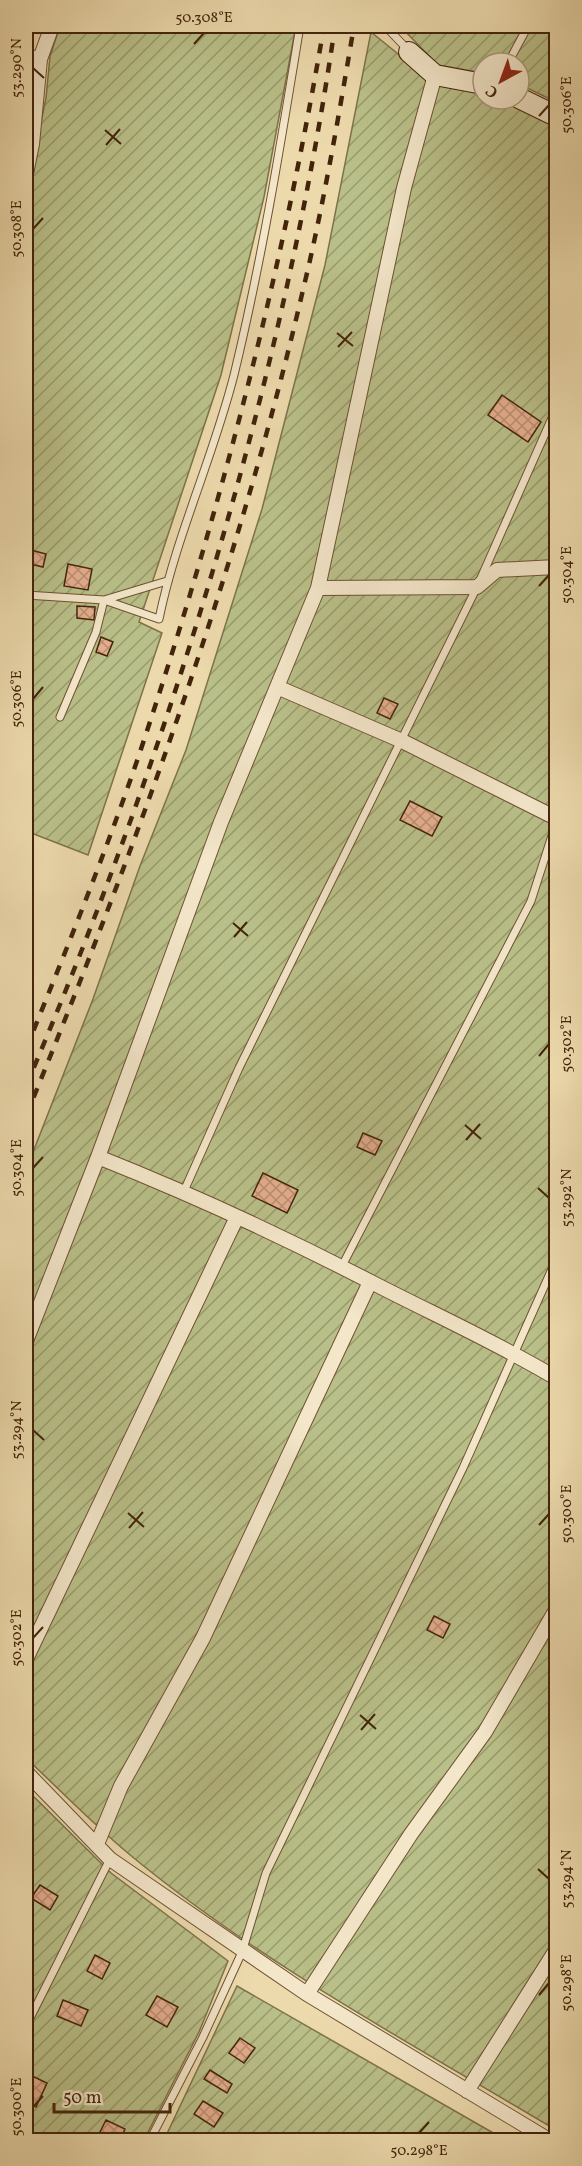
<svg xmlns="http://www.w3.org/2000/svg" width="582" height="2166" font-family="Vollkorn,serif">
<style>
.garden{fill:url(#garden-furrows);stroke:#7e724a;stroke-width:1.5}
.building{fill:url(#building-cross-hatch);stroke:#43240b;stroke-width:1.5}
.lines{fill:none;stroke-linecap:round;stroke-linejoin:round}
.lane-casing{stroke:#6d5133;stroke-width:9}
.street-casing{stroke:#6d5133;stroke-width:16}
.secondary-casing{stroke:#43240b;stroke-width:22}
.lane{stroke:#f3e6c9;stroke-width:7}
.street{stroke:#f3e6c9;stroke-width:14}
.secondary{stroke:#f3e6c9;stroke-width:20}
.rail{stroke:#43240b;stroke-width:4.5;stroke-dasharray:10 10;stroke-linecap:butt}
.ticks{fill:none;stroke:#43240b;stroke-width:2}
.neatline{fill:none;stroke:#43240b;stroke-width:2}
.ticks-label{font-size:15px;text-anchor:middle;fill:#43240b}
</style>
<defs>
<pattern id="garden-furrows" width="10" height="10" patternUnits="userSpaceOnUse" patternTransform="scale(1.5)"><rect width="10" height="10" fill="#b9bf88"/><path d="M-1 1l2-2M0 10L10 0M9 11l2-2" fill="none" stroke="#989b6d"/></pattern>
<pattern id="building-cross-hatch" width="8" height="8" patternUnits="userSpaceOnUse" patternTransform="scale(1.5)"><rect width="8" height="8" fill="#e4ae8e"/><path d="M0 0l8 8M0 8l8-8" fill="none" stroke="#ba8d72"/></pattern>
</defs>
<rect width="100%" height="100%" fill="#ecd9ac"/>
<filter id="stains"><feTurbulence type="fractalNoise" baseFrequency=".00333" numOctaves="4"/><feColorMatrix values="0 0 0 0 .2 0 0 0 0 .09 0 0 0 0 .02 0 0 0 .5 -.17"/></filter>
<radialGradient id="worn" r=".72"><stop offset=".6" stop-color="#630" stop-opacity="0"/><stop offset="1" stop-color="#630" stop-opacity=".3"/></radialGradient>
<path class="garden" d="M60,26H296L264,197L221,375L139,622L162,633L88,855L26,831V194L46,98L50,56Z
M400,26H556V102L519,84V63H483V73L438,65Z
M371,32L429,79L483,95V99C510,99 533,113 556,124V2130C412,2044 259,1962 129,1854C93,1824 60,1790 26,1758V1170L93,999L140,866L186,750L262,509L325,265Z
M26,1789L111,1873L228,1961L199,2032L144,2140H26Z
M237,1986L502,2138L500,2140H164Z"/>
<path class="building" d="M502,395L541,422L528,442L488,415Z
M27,549L46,554L43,567L26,563Z
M68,564L92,569L88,590L64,586Z
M77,606L95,607L94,620L77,618Z
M101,637L113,642L107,656L96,652Z
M384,698L398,704L390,719L377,713Z
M410,801L442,817L432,836L400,820Z
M363,1133L382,1141L375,1155L357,1147Z
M263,1173L298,1190L287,1213L252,1196Z
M434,1616L450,1624L443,1638L427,1630Z
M40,1885L58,1896L50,1910L31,1898Z
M95,1955L110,1963L102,1979L87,1971Z
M26,1968L32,1971L26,1985Z
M157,1996L178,2007L167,2027L146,2015Z
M63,2000L88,2010L81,2026L57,2016Z
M240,2038L255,2048L244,2063L229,2053Z
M210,2070L232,2084L227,2093L204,2079Z
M26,2073L47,2083L36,2107L26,2102Z
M203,2101L223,2113L214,2127L194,2114Z
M106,2120L125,2129L120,2140H109L98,2136Z"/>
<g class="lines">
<defs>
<path id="lane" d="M391,26L390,31L408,50
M508,63L528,26
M167,581L104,600L159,619C176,536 213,458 234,375C262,260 281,142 300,26
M26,595L104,600L96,632L60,717
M184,1191L239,1068L477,587L556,409
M342,1266L531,901L556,823
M26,2026L110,1859
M150,2140L203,2037L242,1952L266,1873L463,1468L556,1260
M521,2140L531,2130"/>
<path id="street" d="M26,56L40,59
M26,174L32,144L40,59L52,26
M318,588L477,587L497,570L556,567
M277,687L402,741L556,818
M98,1157C191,1194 282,1236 371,1282C433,1314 496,1342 556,1378
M26,1341L98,1157L221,822L318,588L404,188L435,75
M26,1659L237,1217
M26,1772L110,1859L307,1994L549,2140
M97,1844L121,1786L203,1638L370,1282
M307,1994L411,1834L485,1732L556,1610
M467,2091L556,1950"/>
<path id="secondary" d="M409,52L435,75L483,84
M519,98L556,116"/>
</defs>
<use href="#lane" class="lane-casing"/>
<use href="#street" class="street-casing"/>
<use href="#secondary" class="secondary-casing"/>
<use href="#lane" class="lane"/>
<use href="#street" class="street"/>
<use href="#secondary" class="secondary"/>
<path class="rail" d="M26,1049C65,953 104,857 138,758C218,520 282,274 324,26
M26,1086C168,754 283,384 335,26
M26,1116C136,847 237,573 303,290C324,203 339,114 354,26"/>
</g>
<path class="ticks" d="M194,44L204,33M33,68L44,78M539,116L549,105M105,130L121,144M106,145L120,129M33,229L43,218M337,333L353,346M338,347L352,332M539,586L549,575M33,699L43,687M233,923L248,936M234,937L247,922M539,1056L549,1044M465,1125L481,1139M466,1140L480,1124M33,1168L43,1157M538,1188L549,1198M33,1430L44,1440M128,1513L144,1527M539,1525L549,1514M129,1528L143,1512M33,1638L43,1627M360,1715L376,1729M361,1730L375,1714M538,1869L549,1879M539,1995L549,1983M33,2107L43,2096M419,2133L429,2122"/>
<rect width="582" height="2166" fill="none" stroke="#ecd9ac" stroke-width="66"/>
<g transform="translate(501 81) rotate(221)"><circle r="28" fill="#f3e6c9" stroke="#ad987d" stroke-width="1.5"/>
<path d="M0-4.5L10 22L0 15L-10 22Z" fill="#8f2418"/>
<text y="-9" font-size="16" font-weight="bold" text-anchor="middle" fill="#43240b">С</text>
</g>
<path d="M54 2103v9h116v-9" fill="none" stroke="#43240b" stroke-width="3"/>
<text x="63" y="2103" font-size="18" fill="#43240b" stroke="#f3e6c9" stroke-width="4.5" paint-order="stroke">50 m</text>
<rect x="33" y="33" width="516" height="2100" class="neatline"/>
<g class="ticks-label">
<text x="204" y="22">50.308°E</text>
<text transform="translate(16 68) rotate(-90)" y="5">53.290°N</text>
<text transform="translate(566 105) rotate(-90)" y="5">50.306°E</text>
<text transform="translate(16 229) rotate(-90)" y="5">50.308°E</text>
<text transform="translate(566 575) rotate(-90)" y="5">50.304°E</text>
<text transform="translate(16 699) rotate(-90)" y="5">50.306°E</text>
<text transform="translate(566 1044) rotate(-90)" y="5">50.302°E</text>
<text transform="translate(16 1168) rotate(-90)" y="5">50.304°E</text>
<text transform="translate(566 1198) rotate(-90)" y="5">53.292°N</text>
<text transform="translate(16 1430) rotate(-90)" y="5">53.294°N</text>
<text transform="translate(566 1514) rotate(-90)" y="5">50.300°E</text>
<text transform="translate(16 1638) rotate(-90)" y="5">50.302°E</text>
<text transform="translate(566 1879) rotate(-90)" y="5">53.294°N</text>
<text transform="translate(566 1983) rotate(-90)" y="5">50.298°E</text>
<text transform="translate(16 2107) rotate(-90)" y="5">50.300°E</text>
<text x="419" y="2155">50.298°E</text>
</g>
<rect width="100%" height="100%" filter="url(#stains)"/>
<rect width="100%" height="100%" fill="url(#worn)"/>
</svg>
